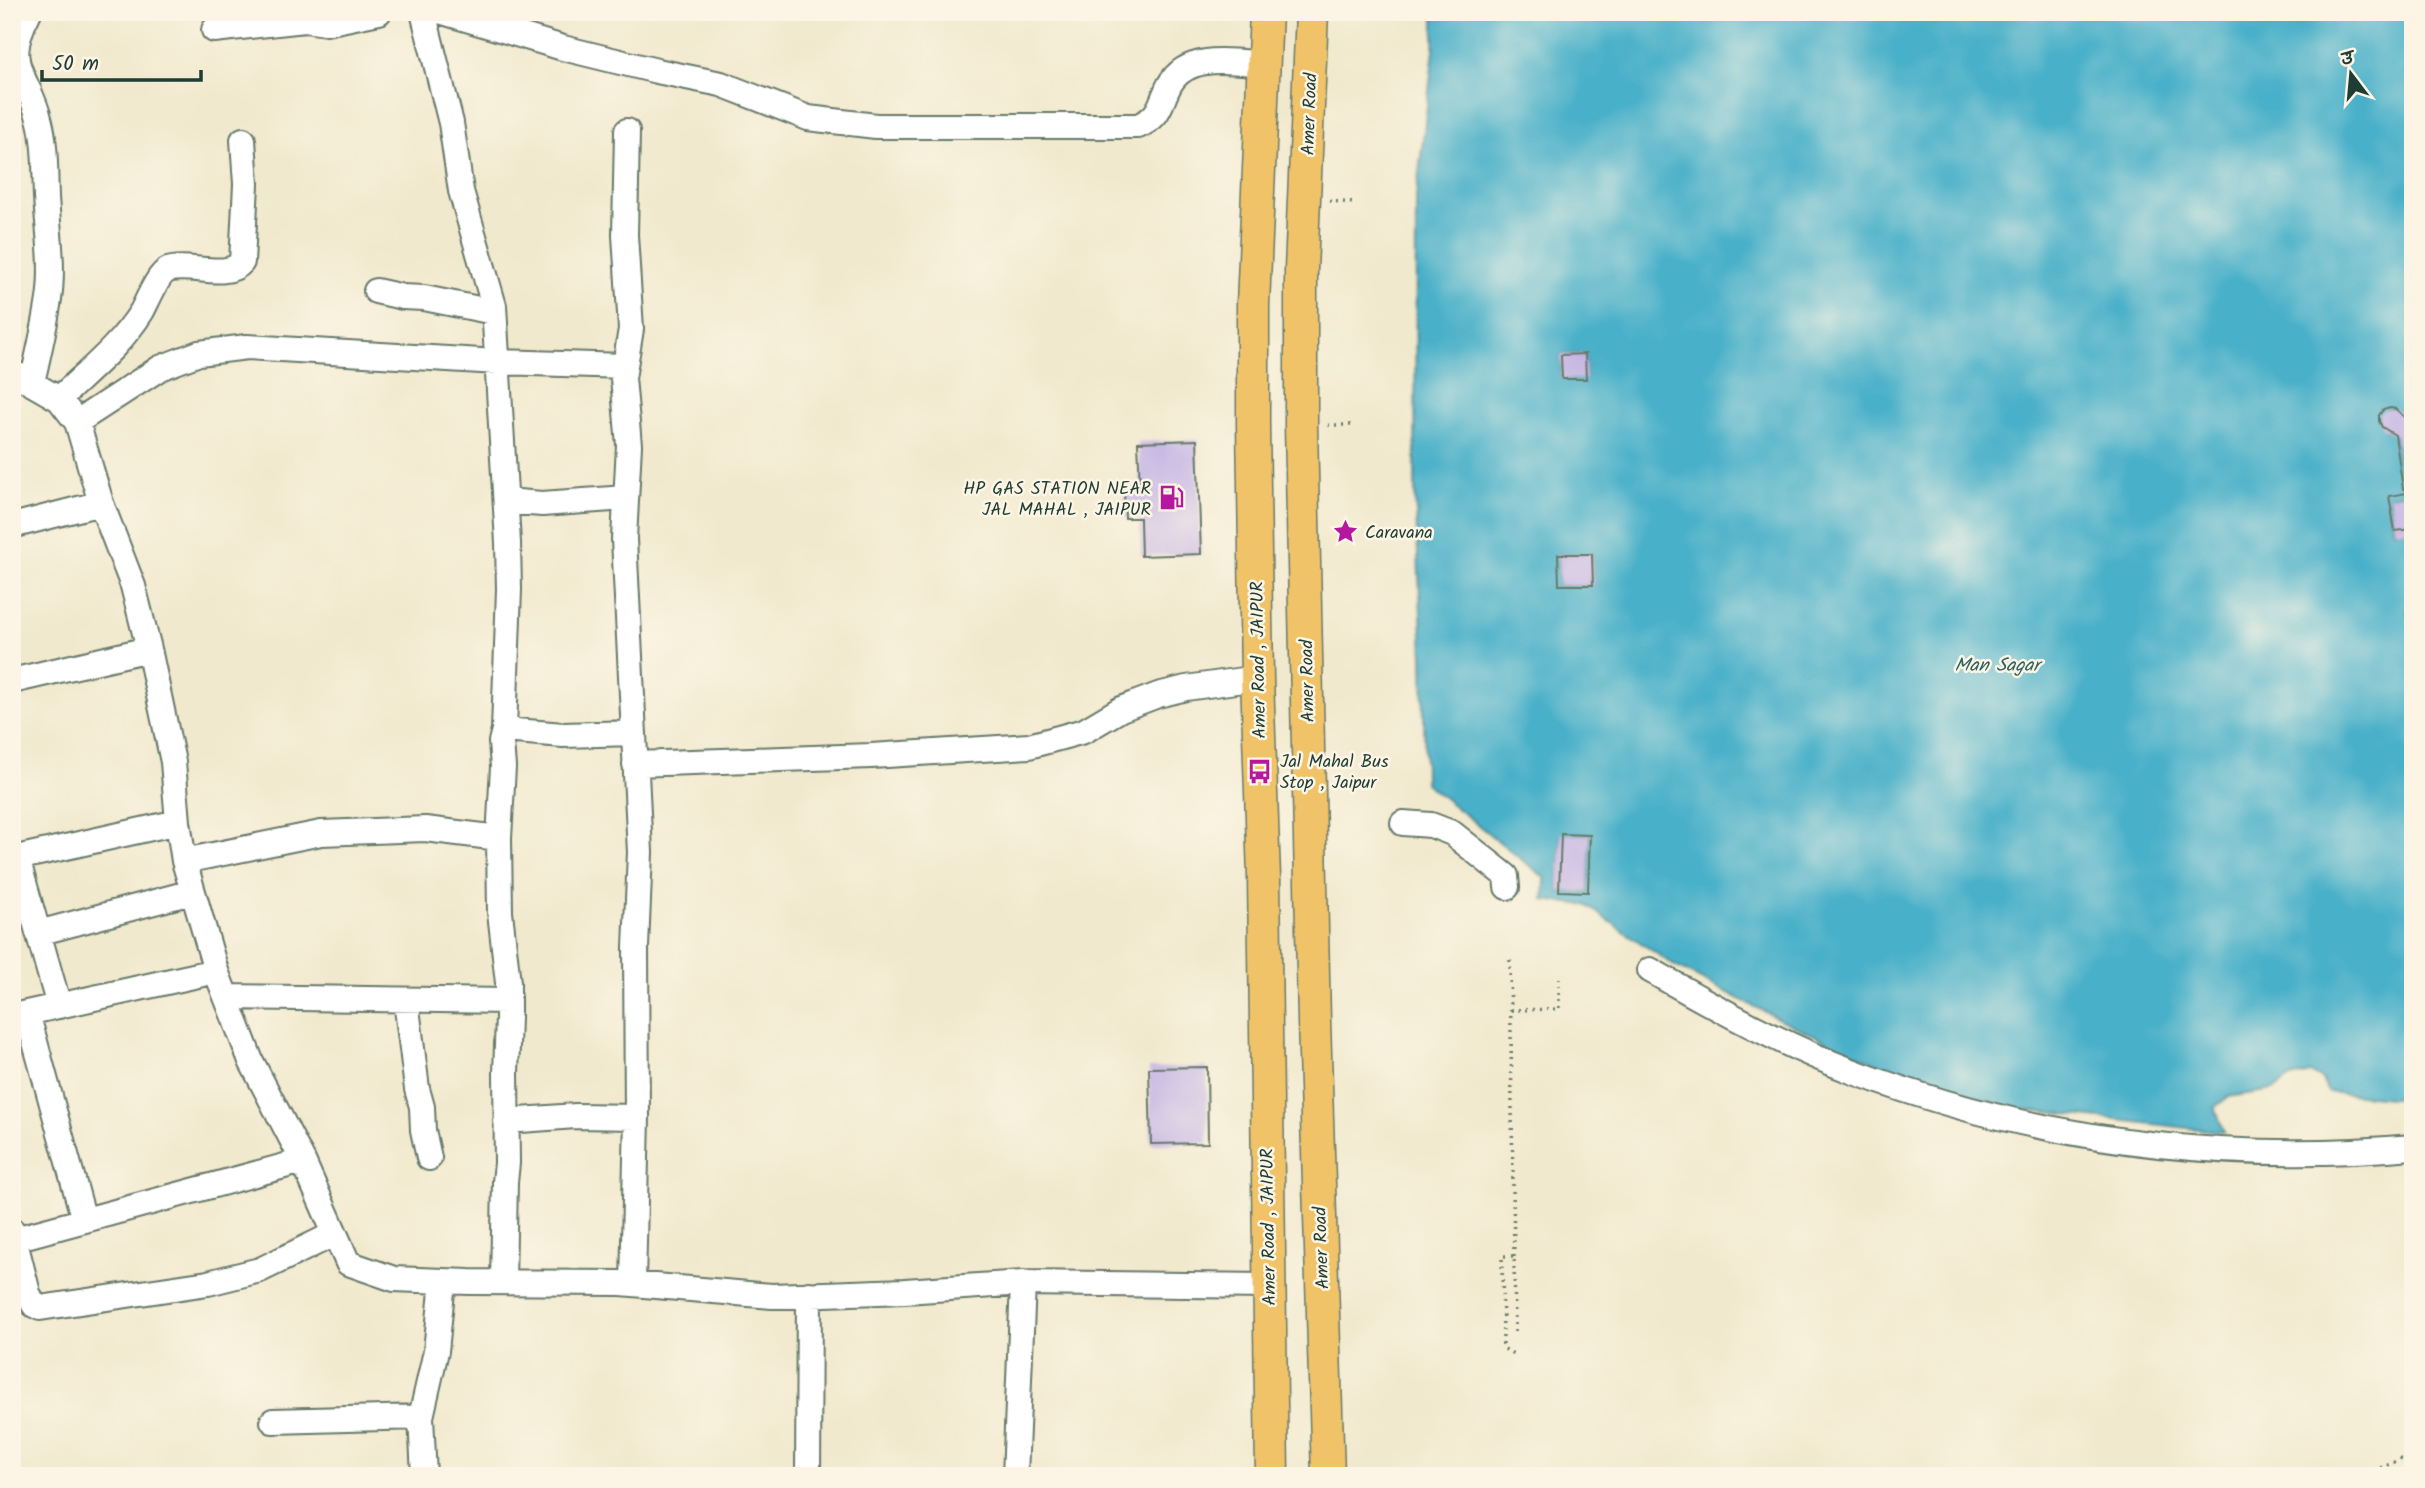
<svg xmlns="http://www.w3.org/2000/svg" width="2425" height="1488" font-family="Kalam,'Playpen Sans Deva',sans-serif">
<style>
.water{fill:#49b0c9;stroke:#34767e;stroke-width:2;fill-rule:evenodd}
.building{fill:#c3b2e4}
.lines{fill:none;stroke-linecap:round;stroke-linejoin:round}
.minor-casing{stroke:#68796a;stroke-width:28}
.major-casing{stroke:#68796a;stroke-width:35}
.path{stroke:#68796a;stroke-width:3.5;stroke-dasharray:2 5;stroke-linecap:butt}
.minor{stroke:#fff;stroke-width:24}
.major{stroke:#f1c369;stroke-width:32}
.labels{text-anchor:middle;stroke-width:5;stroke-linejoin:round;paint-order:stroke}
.street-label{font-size:18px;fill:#1f3d34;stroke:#fcf5e5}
.poi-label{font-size:18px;fill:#1f3d34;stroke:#fcf5e5;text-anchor:start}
.water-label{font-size:19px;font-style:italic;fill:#2c6061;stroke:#fcf5e5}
</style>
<rect width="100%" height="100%" fill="#fcf5e5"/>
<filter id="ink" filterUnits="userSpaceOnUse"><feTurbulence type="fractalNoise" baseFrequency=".0143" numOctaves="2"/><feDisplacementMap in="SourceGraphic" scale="14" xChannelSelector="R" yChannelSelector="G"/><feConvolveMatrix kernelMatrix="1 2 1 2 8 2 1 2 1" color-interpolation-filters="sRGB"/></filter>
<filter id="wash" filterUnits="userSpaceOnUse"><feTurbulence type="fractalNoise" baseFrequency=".00686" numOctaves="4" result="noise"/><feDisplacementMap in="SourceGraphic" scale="28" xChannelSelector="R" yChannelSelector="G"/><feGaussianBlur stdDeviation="1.57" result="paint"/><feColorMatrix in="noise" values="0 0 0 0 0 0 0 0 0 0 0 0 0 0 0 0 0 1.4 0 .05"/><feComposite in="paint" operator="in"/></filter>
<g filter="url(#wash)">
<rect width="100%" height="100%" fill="#f1e9cd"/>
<path class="water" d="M1434,12H2413V418L2402,420C2398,404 2380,405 2379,421L2387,431L2394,430L2403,493L2389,496L2394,531L2411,529L2413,599C2404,605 2404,613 2413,619V1098H2390L2328,1092L2322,1080L2310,1073L2291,1078L2273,1090L2228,1097L2215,1107L2224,1132L2011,1108L1893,1071L1781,1020L1673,965L1586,905L1544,900L1545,878L1425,783L1423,657L1415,493L1416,197L1434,49ZM1585,354L1586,378L1562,379L1561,355ZM1558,554H1592L1593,585H1559ZM1561,835H1590L1588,892L1559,891Z"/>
<g id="blocks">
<path class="building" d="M1585,354L1586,379H1562L1561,355Z
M2390,408L2396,409L2406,419L2413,418V488L2403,489L2395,435L2382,427L2379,421V415L2383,410Z
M1197,440L1201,554L1141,556L1140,518H1125L1124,488L1140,487L1138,442Z
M2413,492V529L2395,531L2389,496Z
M1558,554H1592L1593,585H1559Z
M1561,834L1590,835L1588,892L1559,891Z
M1207,1067L1208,1143L1151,1144L1149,1068Z"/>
</g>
</g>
<g filter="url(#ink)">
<use href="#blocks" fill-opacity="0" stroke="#68796a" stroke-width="2"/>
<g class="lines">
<defs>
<path id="minor" d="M29,12C0,67 28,72 40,122C46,146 45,172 46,197C48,230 54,266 49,299C45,327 38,355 32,383
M423,12L451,123L461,191L494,306L508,543L509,589L504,730L501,742L503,767L499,838L500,912L508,983V1017L506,1073L507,1163L505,1182L503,1282
M443,12L563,48L657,71L721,84L808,118L876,126H1138C1162,116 1159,104 1170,84C1188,52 1234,62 1264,64
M214,30L305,20L326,23L379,12
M627,131L625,235L631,329L623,378L629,445L624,539L640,852L636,947L637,1117L633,1284
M376,291L403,297L424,298L494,312
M12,372L59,399L77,422L101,503L133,586L149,649L173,762L178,822L184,861L216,971L251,1061L303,1161L348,1263L394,1279L469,1282L621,1283L772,1296L905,1291L1023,1283L1268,1286
M59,399C88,371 121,345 142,311C147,302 158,274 168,270C189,263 227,280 242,262L246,184L243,140
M77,422L160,368L199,353L247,347L498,362L625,366
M506,501L542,504L626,498
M12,526L101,503
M12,681L149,649
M504,730L563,735L634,733
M635,764L871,756L1029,746L1084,731L1121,709L1158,695L1186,688L1257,678
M1403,823L1431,825L1452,833L1506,876L1507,887
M17,858L59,1006
M12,859L178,822
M184,861L321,833L425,829L499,838
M38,933L192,892
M1650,970C1716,1008 1783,1045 1854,1072C2034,1140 2221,1164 2413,1147
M226,997L508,1001
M406,1000L417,1089L422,1107L423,1130L429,1158
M27,1013L84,1220
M13,1016L216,971
M506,1121L576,1116L637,1117
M12,1230L28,1293L34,1305L40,1308L208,1283L260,1270L334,1234
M15,1239L303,1161
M421,1417L424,1476
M273,1421L421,1417L436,1351L443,1281
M808,1476L809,1294
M1015,1476L1023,1283"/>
<path id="major" d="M1266,12L1253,304V424L1257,678L1264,877L1272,1476
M1312,12L1301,270V425L1314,1021L1328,1476"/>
</defs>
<use href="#minor" class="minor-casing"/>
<use href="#major" class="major-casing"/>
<path class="path" d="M1329,201L1355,203
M1328,425H1352
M1510,960L1514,1256
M1511,1010L1559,1009V976
M1515,1332L1514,1256H1502L1503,1348L1515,1355
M2361,1476L2413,1454"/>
<use href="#minor" class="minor"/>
<use href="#major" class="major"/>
</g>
</g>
<defs>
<symbol id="fuel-bare" viewBox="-9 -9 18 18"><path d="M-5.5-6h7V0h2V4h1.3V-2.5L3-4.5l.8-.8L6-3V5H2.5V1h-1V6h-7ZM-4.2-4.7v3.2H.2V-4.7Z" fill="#b5179e" stroke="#fcf5e5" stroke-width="2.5" paint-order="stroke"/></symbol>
<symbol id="sight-bare" viewBox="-9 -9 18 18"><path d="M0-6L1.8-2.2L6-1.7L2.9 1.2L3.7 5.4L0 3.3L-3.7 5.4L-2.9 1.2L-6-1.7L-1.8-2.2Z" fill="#b5179e" stroke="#fcf5e5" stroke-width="2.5" paint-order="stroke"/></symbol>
<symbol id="bus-bare" viewBox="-9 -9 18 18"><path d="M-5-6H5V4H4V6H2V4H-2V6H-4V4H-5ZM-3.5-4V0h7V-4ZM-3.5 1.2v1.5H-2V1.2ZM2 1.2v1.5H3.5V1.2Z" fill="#b5179e" stroke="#fcf5e5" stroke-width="2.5" paint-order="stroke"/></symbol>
</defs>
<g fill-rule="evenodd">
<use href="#fuel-bare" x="1154" y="480" width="35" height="35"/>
<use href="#sight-bare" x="1328" y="514" width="35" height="35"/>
<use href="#bus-bare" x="1242" y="754" width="35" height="35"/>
</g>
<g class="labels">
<g class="street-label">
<text transform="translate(1309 114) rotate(-88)" y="6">Amer Road</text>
<text transform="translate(1258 660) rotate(-91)" y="6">Amer Road , JAIPUR</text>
<text transform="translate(1307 681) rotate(-91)" y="6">Amer Road</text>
<text transform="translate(1268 1227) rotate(-91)" y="6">Amer Road , JAIPUR</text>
<text transform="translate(1321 1248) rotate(-92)" y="6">Amer Road</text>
</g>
<g class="poi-label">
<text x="1151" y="494" text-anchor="end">HP GAS STATION NEAR<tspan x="1151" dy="21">JAL MAHAL , JAIPUR</tspan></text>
<text x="1365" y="538">Caravana</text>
<text x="1280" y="767">Jal Mahal Bus<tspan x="1280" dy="21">Stop , Jaipur</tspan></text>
</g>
<g class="water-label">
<text x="1997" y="671">Man Sagar</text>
</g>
</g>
<rect width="2425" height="1488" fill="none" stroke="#fcf5e5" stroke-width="42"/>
<g transform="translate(2351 74) rotate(344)" stroke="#fcf5e5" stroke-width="5" paint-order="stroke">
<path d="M0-5L12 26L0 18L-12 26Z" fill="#1f3d34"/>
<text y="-10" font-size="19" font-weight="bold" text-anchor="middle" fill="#1f3d34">उ</text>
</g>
<path d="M42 70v10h159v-10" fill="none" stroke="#1f3d34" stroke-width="3.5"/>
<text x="52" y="70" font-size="21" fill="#1f3d34" stroke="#fcf5e5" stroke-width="5" paint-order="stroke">50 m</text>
</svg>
